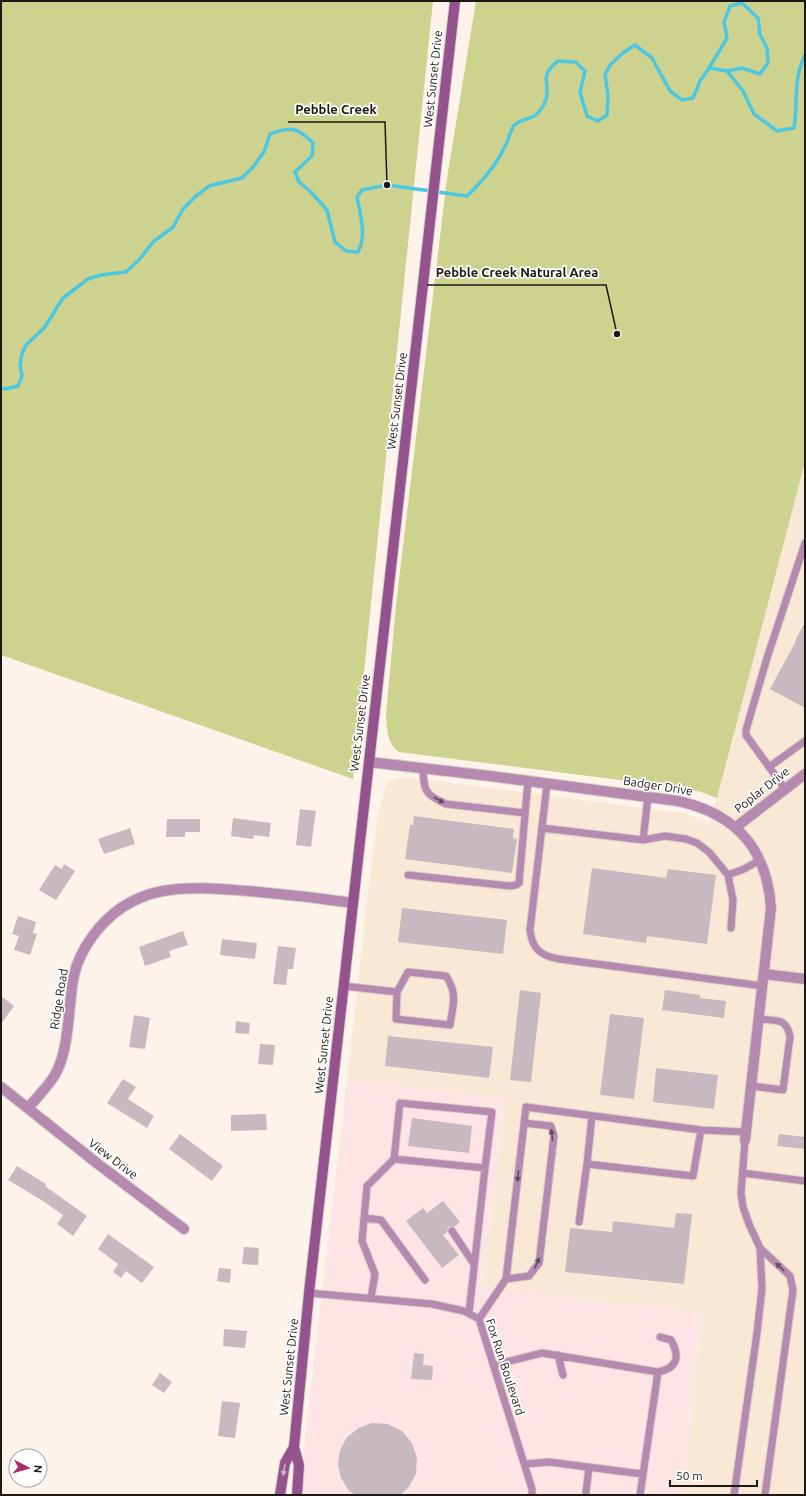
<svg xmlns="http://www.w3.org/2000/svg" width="806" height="1496" font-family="Ubuntu,sans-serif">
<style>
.commercial{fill:#ffe4e5}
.industrial{fill:#fae8d7}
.green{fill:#cdd38f}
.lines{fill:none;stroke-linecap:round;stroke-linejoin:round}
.stream{stroke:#4bc7e2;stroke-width:3.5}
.building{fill:#c8b9c1}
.service-casing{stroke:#d9d0c8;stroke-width:9}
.minor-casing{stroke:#d9d0c8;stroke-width:12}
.secondary-casing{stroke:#d9d0c8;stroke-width:12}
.service{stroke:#b689b1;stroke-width:7}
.minor{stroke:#b689b1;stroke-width:10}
.secondary{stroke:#94538f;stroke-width:10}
.oneway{fill:#614b5b}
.oneway2{fill:#cfb2cd}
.labels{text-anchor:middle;stroke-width:3.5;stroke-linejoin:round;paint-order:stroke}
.street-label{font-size:12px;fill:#1c1814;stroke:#fff}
.leader{fill:none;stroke:#1c1814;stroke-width:1.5}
.callout-dot{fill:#1c1814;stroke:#fff;stroke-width:1.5}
.callout-label{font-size:13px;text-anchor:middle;font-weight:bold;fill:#1c1814;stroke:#fff;stroke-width:3.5;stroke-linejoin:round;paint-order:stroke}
</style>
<rect width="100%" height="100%" fill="#fdf3ea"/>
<path class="commercial" d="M347,1080L505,1098L483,1287L703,1313L682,1495H300L307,1422Z"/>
<path class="industrial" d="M805,462V1495H682L703,1313L483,1287L505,1098L347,1080L370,876L378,816L385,786L391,780L400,778L423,779L667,811L683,813L700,819L710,823Z"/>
<path class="green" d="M1,1H433L353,779L1,655Z
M476,1H805V462L717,798L701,792L683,788L399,752C387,744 387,729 386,715L396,605L447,178Z"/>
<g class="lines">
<path class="stream" d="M727,71L743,91L754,114L777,131L794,128C798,104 793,78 805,55
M1,388L5,389L18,386L22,376L20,365L22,354L26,345L44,328L63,298L88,279L101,275L126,272L139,260L153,242L173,227L183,209L195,197L209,186L242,178L253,167L264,152L270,134C290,126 297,127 313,143L312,156L295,172L299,182L310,191L327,210L335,242L346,251L358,252C367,236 360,214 357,197L362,190L387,185L467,196C484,180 498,163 507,142C509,137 510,132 513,127C518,119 530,120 537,114C539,112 544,105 545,102C553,84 536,78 558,61L575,62L585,71L580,92L587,116L598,121L607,115L608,96L605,74L611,64L623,53L635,45L652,58L670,91L682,100L693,98L700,81L709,68L727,71L742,68L760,74L768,63L767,48L760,35L758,18L742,3L730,6L724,22L727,38L709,68"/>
</g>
<path class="building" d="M805,622V708L770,689L796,641H795Z
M300,809L316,811L311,847L296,845Z
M414,816L514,829L513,838L517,839L512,873L405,859L410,825H413Z
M233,818L271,823L269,837L254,835L253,839L231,836Z
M167,819H200V832H185V837H166Z
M130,828L135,844L104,854L98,839Z
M64,864L75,871L56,900L39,890L55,865L62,869Z
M592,868L666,878L668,869L716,875L707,944L647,936L646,943L583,934Z
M402,908L507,920L503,954L398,942Z
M18,916L36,922L33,933L37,934L30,955L14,950L19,936L12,934Z
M183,931L188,945L169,951L171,957L145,966L139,947Z
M222,939L257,943L255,959L220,955Z
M278,946L296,948L293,969H288L286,985L273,984Z
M520,990L541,993L531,1082L510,1080Z
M665,990L700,995V998L726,1001L724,1018L662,1010Z
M1,996L14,1006L1,1024Z
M610,1014L644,1018L634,1099L600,1095Z
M134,1015L150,1018L145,1049L129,1047Z
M236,1021L250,1023L249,1034L235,1033Z
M388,1036L493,1047L489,1078L385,1066Z
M260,1044L275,1045L273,1065L258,1064Z
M656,1068L718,1075L714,1109L653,1102Z
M123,1079L136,1087L128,1099L154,1116L147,1128L107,1103Z
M266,1114L267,1130L231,1131V1115Z
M412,1118L472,1126L469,1153L408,1146Z
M180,1134L223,1166L212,1181L169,1149Z
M779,1134L805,1137V1149L777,1146Z
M17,1166L46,1184L45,1186L87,1216L73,1236L57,1224L63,1215L43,1201L8,1180Z
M443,1201L460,1222L454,1227H449L447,1232L443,1235L459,1255L442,1268L406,1221L423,1208L427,1213Z
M676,1213L692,1214L684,1284L565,1272L570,1228L612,1232L613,1221L674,1228Z
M108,1234L154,1267L142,1283L126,1271L121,1278L113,1272L118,1264L98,1249Z
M244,1247L259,1248L258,1265L242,1264Z
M219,1268L231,1269L230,1283L217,1281Z
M224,1329L247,1331L245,1348L223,1346Z
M414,1353L424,1354L423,1365L433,1366L432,1380L411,1379Z
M160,1373L172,1382L164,1393L152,1385Z
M222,1401L240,1403L235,1438L218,1436Z
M372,1423L388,1424L402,1431L412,1443L417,1458L416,1474L408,1488L400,1495H356L349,1491L341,1478L338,1464L340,1450L347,1437L359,1428Z"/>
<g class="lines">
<defs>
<path id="service" d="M769,767L805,741
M423,768C424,791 424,794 446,804L525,813
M547,784L530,930C532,949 541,956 559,959L763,986
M785,789L746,735V730L767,658L805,543
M542,828L643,840L665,836L686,839L697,843L709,852L728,875L744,869L760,860
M643,840L648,797
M408,875L510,886L516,885L519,883L528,781
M728,875L733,900L731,928
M343,986L397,992L408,972L446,976C458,994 453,1005 450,1025L396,1019L397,992
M751,1086L783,1090L790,1037C787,1017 775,1021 759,1019
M592,1116L587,1164L693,1176L701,1130
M394,1159L400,1103L492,1112L485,1168
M743,1173L805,1181
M364,1218L381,1220L425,1280
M579,1222L587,1164
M452,1231L474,1264
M760,1248L790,1276L793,1290L765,1495
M506,1279L529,1276L539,1263L554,1136L551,1126L524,1123
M309,1293L432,1304L464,1311L479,1319L532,1489V1495
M371,1298L375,1274L362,1241L367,1186L394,1159L485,1168L469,1313
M479,1319L506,1279L526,1107L701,1130L746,1132
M558,1355L563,1375
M494,1365L542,1353L658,1372L640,1495
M658,1372C678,1368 680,1356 671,1340L660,1337
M525,1464L549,1462L642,1474
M586,1492L589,1467
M734,1495L757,1333L762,1288L760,1248L749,1224L743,1207L741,1193L745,1140"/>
<path id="minor" d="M369,762L490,776L678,801C737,814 767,849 771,908L745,1140
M736,827L805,774
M764,974L805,979
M1,1087L98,1164L184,1229
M28,1108C37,1097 49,1086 56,1073C70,1047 68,1004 74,975C77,962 84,948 92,937C132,881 187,886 248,891C283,894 318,898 353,903"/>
<path id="secondary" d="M280,1495L285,1463L294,1447
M297,1495L299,1465L294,1447L309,1293L455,1"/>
</defs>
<use href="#service" class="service-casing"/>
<use href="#minor" class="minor-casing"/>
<use href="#secondary" class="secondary-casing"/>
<use href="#service" class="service"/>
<use href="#minor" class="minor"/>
<use href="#secondary" class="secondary"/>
</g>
<defs><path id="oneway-solid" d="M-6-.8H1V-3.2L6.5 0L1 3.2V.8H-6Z"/></defs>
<g class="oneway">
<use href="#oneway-solid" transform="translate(439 800) rotate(30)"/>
<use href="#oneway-solid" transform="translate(552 1135) rotate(-96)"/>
<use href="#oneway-solid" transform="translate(518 1176) rotate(97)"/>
<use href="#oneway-solid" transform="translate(537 1263) rotate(-67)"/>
<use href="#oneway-solid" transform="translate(780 1267) rotate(-136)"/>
</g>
<use class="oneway2" href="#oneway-solid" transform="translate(284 1470) rotate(100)"/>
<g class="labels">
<g class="street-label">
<text transform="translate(433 79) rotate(-84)" y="4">West Sunset Drive</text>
<text transform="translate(397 401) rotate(-83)" y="4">West Sunset Drive</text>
<text transform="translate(360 723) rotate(-83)" y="4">West Sunset Drive</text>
<text transform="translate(658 786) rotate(9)" y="4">Badger Drive</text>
<text transform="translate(762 790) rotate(-38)" y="4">Poplar Drive</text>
<text transform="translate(59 999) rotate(-81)" y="4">Ridge Road</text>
<text transform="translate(324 1045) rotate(-84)" y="4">West Sunset Drive</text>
<text transform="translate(113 1159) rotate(37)" y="4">View Drive</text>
<text transform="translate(289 1367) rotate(-84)" y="4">West Sunset Drive</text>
<text transform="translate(505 1367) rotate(72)" y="4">Fox Run Boulevard</text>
</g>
</g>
<path class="leader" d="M387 185L385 122H288M617 334L606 285H427"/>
<g class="callout-dot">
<circle cx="387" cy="185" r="4"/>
<circle cx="617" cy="334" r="4"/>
</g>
<g class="callout-label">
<text x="336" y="114">Pebble Creek</text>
<text x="517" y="277">Pebble Creek Natural Area</text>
</g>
<rect width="806" height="1496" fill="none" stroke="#1c1814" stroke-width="4"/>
<g transform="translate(28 1468) rotate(96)"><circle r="19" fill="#ffffff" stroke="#a4a3a1"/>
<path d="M0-3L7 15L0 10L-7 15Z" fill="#ae286e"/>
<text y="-6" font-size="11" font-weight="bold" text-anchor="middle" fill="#1c1814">N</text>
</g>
<path d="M670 1480v6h87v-6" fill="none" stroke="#1c1814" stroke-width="2"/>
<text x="676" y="1480" font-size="12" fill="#1c1814" stroke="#ffffff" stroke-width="3" paint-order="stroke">50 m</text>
</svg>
